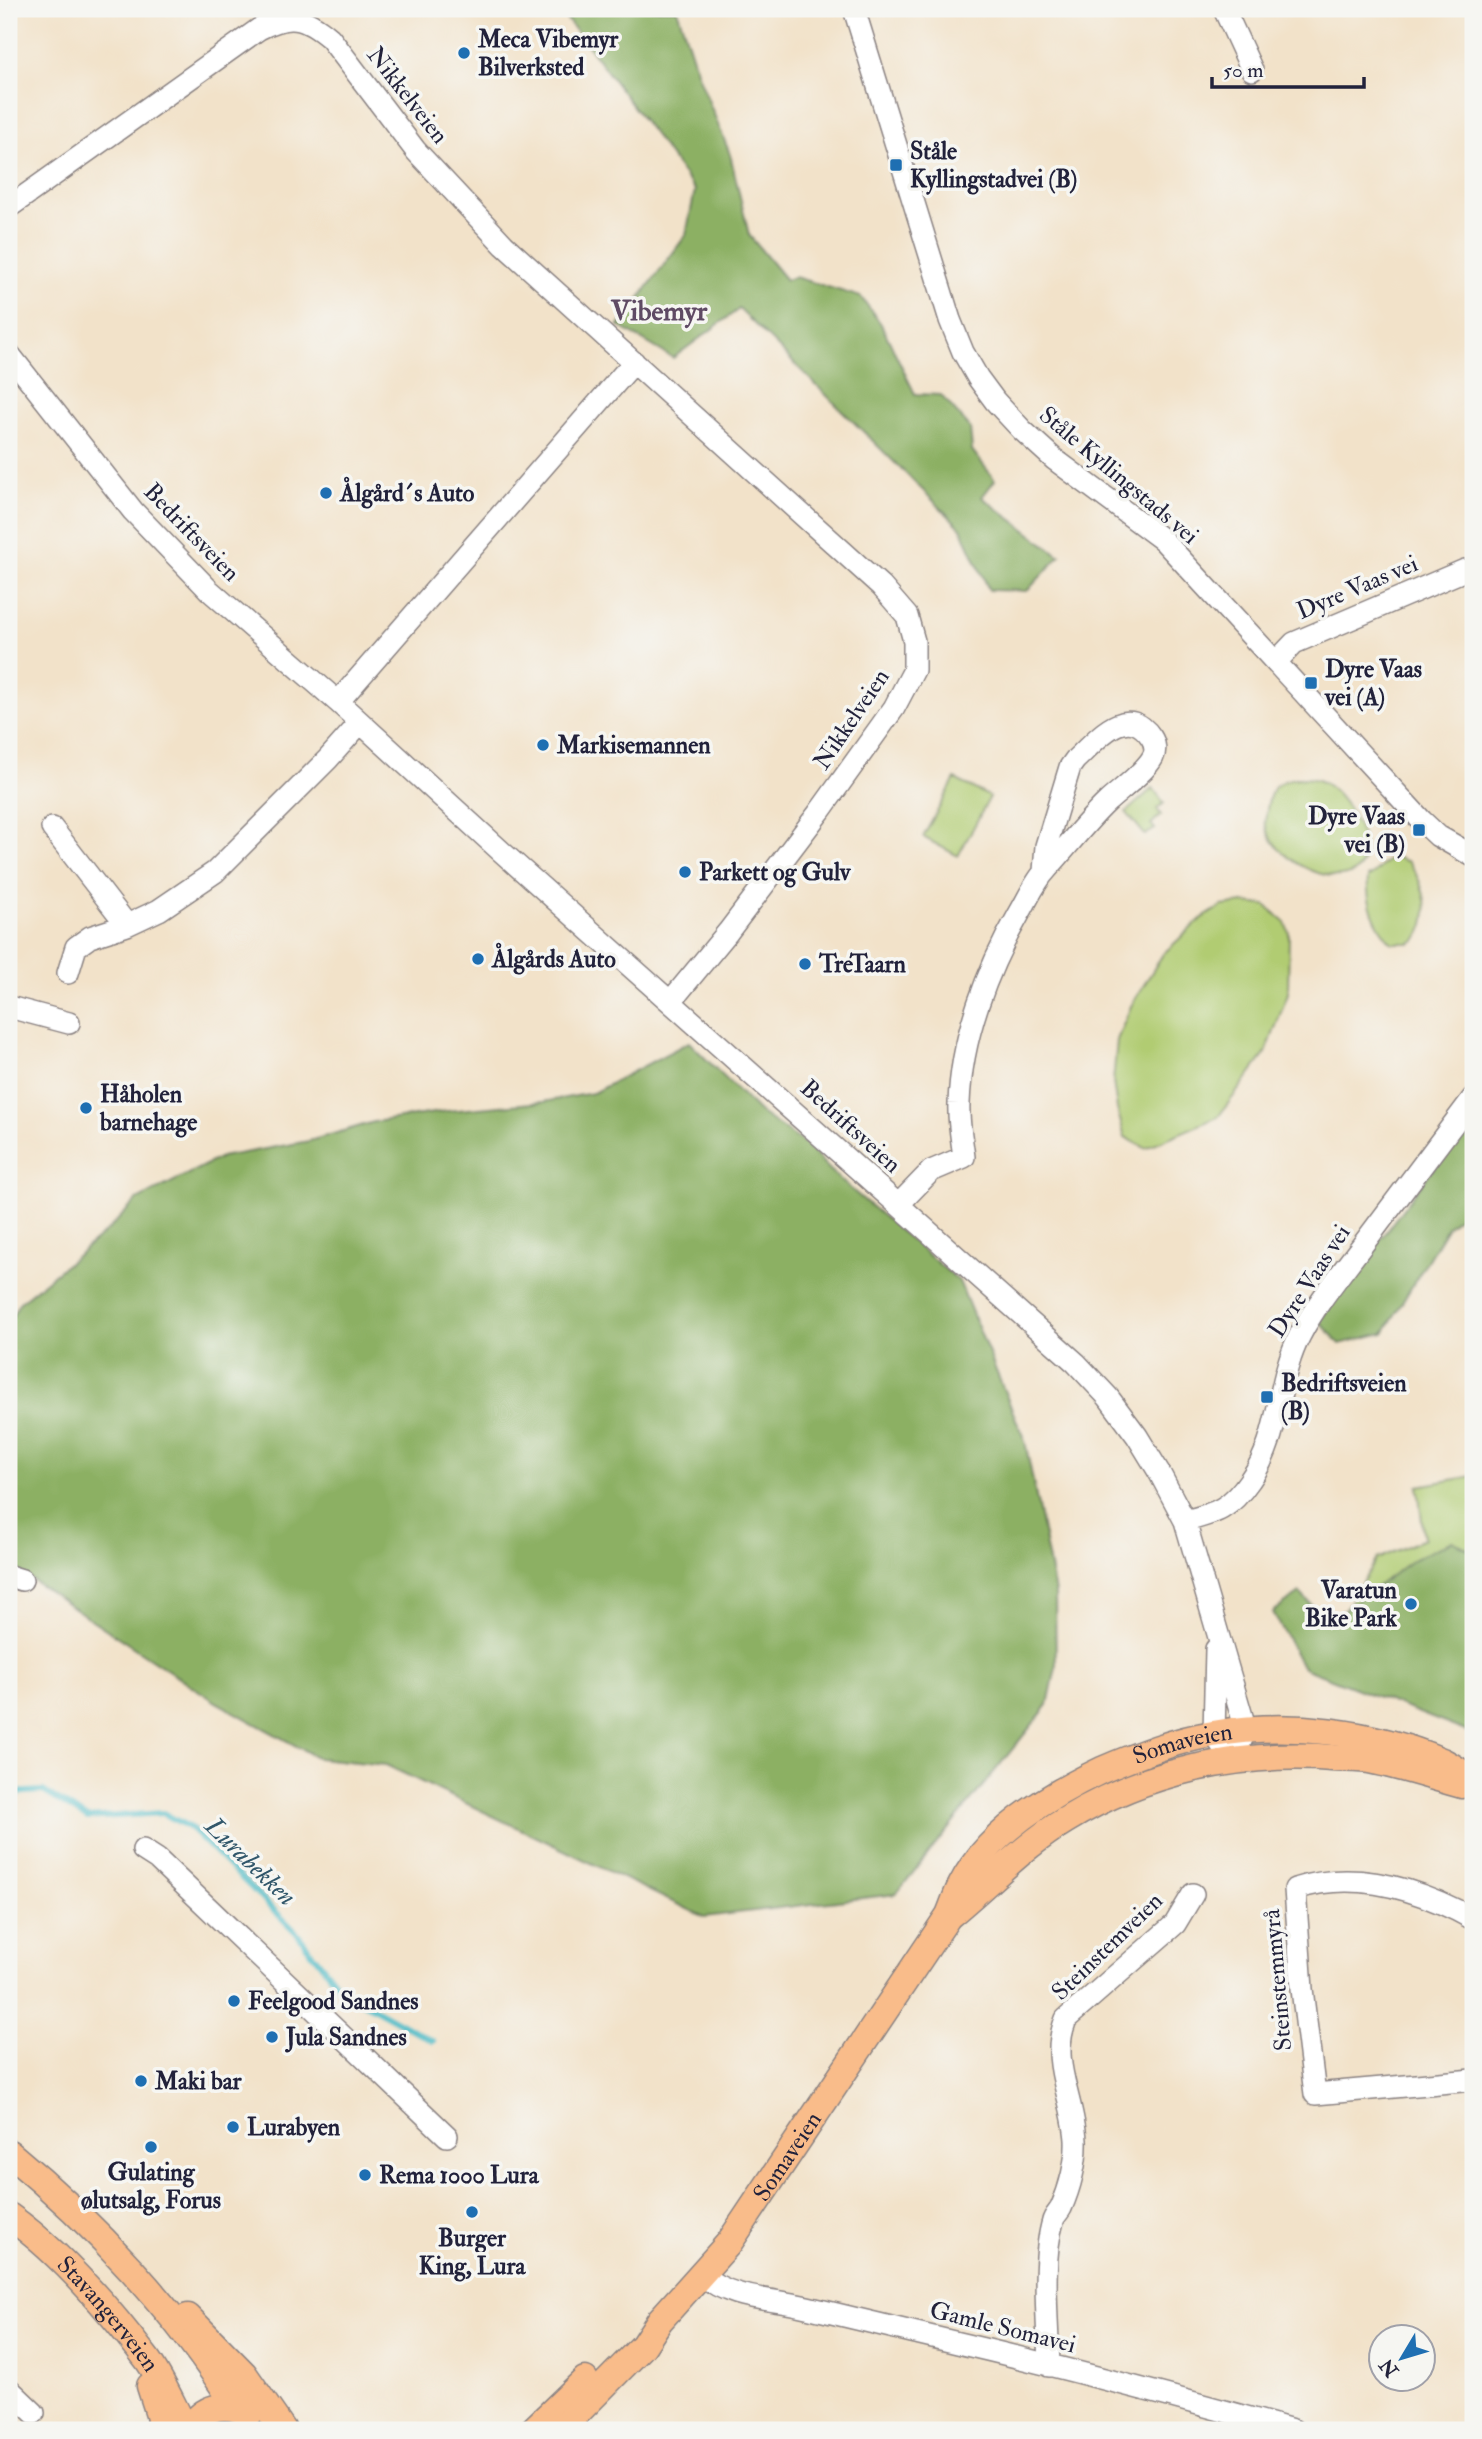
<svg xmlns="http://www.w3.org/2000/svg" width="1482" height="2439" font-family="'IM FELL Double Pica',serif">
<style>
.green{fill:#b1cc72;stroke:#6a7756;stroke-width:2}
.forest{fill:#8cb064;stroke:#576950;stroke-width:2}
.lines{fill:none;stroke-linecap:round;stroke-linejoin:round}
.stream{stroke:#4cbac5;stroke-width:6}
.minor-casing{stroke:#8a8282;stroke-width:24}
.major-casing{stroke:#8a8282;stroke-width:29}
.minor{stroke:#fff;stroke-width:21}
.major{stroke:#f9bc8a;stroke-width:26}
.poi-dot{fill:#1f6fb2;stroke:#f6f6f2;stroke-width:2.5}
.labels{text-anchor:middle;stroke-width:7;stroke-linejoin:round;paint-order:stroke}
.poi-label{font-size:24px;font-weight:bold;fill:#22223b;stroke:#f6f6f2;text-anchor:start}
.street-label{font-size:24px;fill:#22223b;stroke:#f6f6f2}
.water-label{font-size:26px;font-style:italic;fill:#31576b;stroke:#f6f6f2}
.quarter-label{font-size:28px;font-weight:bold;fill:#5f4a64;stroke:#f6f6f2}
</style>
<rect width="100%" height="100%" fill="#f6f6f2"/>
<filter id="ink" filterUnits="userSpaceOnUse"><feTurbulence type="fractalNoise" baseFrequency=".0143" numOctaves="2"/><feDisplacementMap in="SourceGraphic" scale="14" xChannelSelector="R" yChannelSelector="G"/><feConvolveMatrix kernelMatrix="1 2 1 2 8 2 1 2 1" color-interpolation-filters="sRGB"/></filter>
<filter id="wash" filterUnits="userSpaceOnUse"><feTurbulence type="fractalNoise" baseFrequency=".00686" numOctaves="4" result="noise"/><feDisplacementMap in="SourceGraphic" scale="28" xChannelSelector="R" yChannelSelector="G"/><feGaussianBlur stdDeviation="1.57" result="paint"/><feColorMatrix in="noise" values="0 0 0 0 0 0 0 0 0 0 0 0 0 0 0 0 0 1.4 0 .05"/><feComposite in="paint" operator="in"/></filter>
<g filter="url(#wash)">
<rect width="100%" height="100%" fill="#f2e2c9"/>
<path class="green" d="M1295,778C1306,778 1317,778 1326,784C1350,800 1391,870 1341,876C1314,879 1272,853 1266,826C1264,819 1267,811 1268,804C1271,787 1278,781 1295,778Z
M955,779L990,797L958,856L923,837Z
M1153,788L1164,803L1157,809L1161,815L1151,824L1155,829L1145,835L1126,812Z
M1395,857L1409,862C1424,885 1434,915 1417,939L1410,943H1392C1374,925 1366,901 1368,877C1379,873 1382,861 1395,857Z
M1243,903L1265,905L1285,922L1289,933L1288,993L1266,1053L1218,1117L1145,1148L1125,1137L1117,1109L1113,1082L1117,1040L1131,1006L1163,954L1201,919L1222,906Z
M1473,1476V1710L1320,1649L1377,1559L1424,1539L1418,1486Z"/>
<path class="forest" d="M558,9H677L699,77L730,154L749,235L786,280L795,277L861,297L881,324L915,394L941,395L970,428L972,450L995,480L982,497L1060,556L1027,591L989,590L961,528L739,309L673,358L619,326L686,235L695,190L583,39Z
M689,1042L759,1112L804,1143L838,1178L959,1281L1025,1441L1055,1592L1056,1667L1048,1705L896,1894L704,1917L386,1765L318,1758L216,1702L9,1565V1323L19,1303L108,1230L137,1200L221,1157L309,1141L374,1122L447,1111L543,1102L593,1093Z
M1473,1115V1205L1448,1226L1384,1333L1340,1344L1319,1321Z
M1452,1541L1473,1551V1734L1303,1668L1273,1612L1300,1593L1328,1622L1414,1559Z"/>
<g class="lines">
<path class="stream" d="M9,1793L43,1791L87,1818L163,1813L192,1829L295,1931L342,1991L433,2041"/>
</g>
</g>
<g filter="url(#ink)">
<g class="lines">
<defs>
<path id="minor" d="M854,9L950,320L963,352L978,378L995,401L1022,430L1054,459L1163,540L1422,821L1438,836L1473,856
M1224,9L1252,70
M9,207L259,29C290,13 304,16 330,38L416,151L504,245L881,586L907,616L914,641V670L894,708L820,811L728,932L671,1001
M9,354L133,511L209,590L338,702L503,853L1076,1363L1108,1397L1137,1436L1159,1472L1185,1521L1246,1730L1232,1760
M1276,662L1294,643L1465,570
M338,702L634,362
M52,828L127,925
M68,973L76,947L90,937L127,925L159,910L215,872L328,759L359,724
M9,1007L69,1023
M899,1204L931,1171L964,1157C962,1140 958,1122 959,1104C961,1038 987,970 1019,914C1028,899 1035,881 1047,869C1067,847 1086,822 1107,802C1120,790 1145,772 1153,757C1156,751 1155,743 1151,737C1126,700 1095,742 1075,760L1070,767L1046,846L1044,871
M1185,1521C1217,1513 1230,1509 1250,1480C1281,1438 1276,1380 1300,1335C1316,1304 1340,1275 1361,1247C1398,1197 1436,1148 1473,1098
M9,1576L22,1580
M1216,1649L1214,1734L1223,1747
M143,1850L157,1859L447,2136
M1473,1919C1419,1889 1357,1869 1295,1889L1302,1989L1315,2094L1473,2080
M702,2275C731,2300 771,2298 807,2307C857,2319 908,2331 958,2343C1070,2369 1182,2399 1293,2430
M1049,2366C1048,2323 1041,2261 1053,2221C1054,2216 1059,2212 1061,2208C1070,2188 1077,2161 1076,2140C1073,2096 1049,2061 1066,2019L1175,1924L1193,1894
M9,2389L34,2413"/>
<g id="major">
<path d="M951,1914C989,1883 1024,1845 1066,1820C1145,1771 1240,1751 1332,1758C1345,1759 1360,1758 1374,1761C1403,1767 1433,1777 1462,1785"/>
<path d="M9,2153C95,2224 178,2313 237,2408"/>
<path id="s1" d="M9,2216C60,2252 109,2309 147,2359C163,2381 173,2407 186,2430"/>
<path d="M188,2317L244,2374L283,2430"/>
<path d="M150,2386L159,2414L161,2430"/>
<path d="M189,2430C203,2406 225,2401 249,2414"/>
<path d="M533,2430L585,2380"/>
<path id="s2" d="M560,2430L643,2346L660,2320L729,2243L949,1915C953,1906 956,1895 961,1886C987,1833 1051,1794 1102,1770C1137,1755 1175,1740 1213,1734C1288,1721 1371,1731 1442,1761C1453,1766 1463,1774 1473,1780"/>
</g>
</defs>
<use href="#minor" class="minor-casing"/>
<use href="#major" class="major-casing"/>
<use href="#minor" class="minor"/>
<use href="#major" class="major"/>
</g>
</g>
<g class="poi-dot">
<circle cx="464" cy="53" r="7"/>
<rect x="889" y="158" width="14" height="14" rx="3.5"/>
<circle cx="326" cy="493" r="7"/>
<rect x="1304" y="676" width="14" height="14" rx="3.5"/>
<circle cx="543" cy="745" r="7"/>
<rect x="1412" y="823" width="14" height="14" rx="3.5"/>
<circle cx="685" cy="872" r="7"/>
<circle cx="478" cy="959" r="7"/>
<circle cx="805" cy="964" r="7"/>
<circle cx="86" cy="1108" r="7"/>
<rect x="1260" y="1390" width="14" height="14" rx="3.5"/>
<circle cx="1411" cy="1604" r="7"/>
<circle cx="234" cy="2001" r="7"/>
<circle cx="272" cy="2037" r="7"/>
<circle cx="141" cy="2081" r="7"/>
<circle cx="233" cy="2127" r="7"/>
<circle cx="151" cy="2147" r="7"/>
<circle cx="365" cy="2175" r="7"/>
<circle cx="472" cy="2212" r="7"/>
</g>
<g class="labels">
<g class="poi-label">
<text x="478" y="47">Meca Vibemyr<tspan x="478" dy="28">Bilverksted</tspan></text>
<text x="910" y="159">Ståle<tspan x="910" dy="28">Kyllingstadvei (B)</tspan></text>
<text x="340" y="501">Ålgård´s Auto</text>
<text x="1325" y="677">Dyre Vaas<tspan x="1325" dy="28">vei (A)</tspan></text>
<text x="557" y="753">Markisemannen</text>
<text x="1405" y="824" text-anchor="end">Dyre Vaas<tspan x="1405" dy="28">vei (B)</tspan></text>
<text x="699" y="880">Parkett og Gulv</text>
<text x="492" y="967">Ålgårds Auto</text>
<text x="819" y="972">TreTaarn</text>
<text x="100" y="1102">Håholen<tspan x="100" dy="28">barnehage</tspan></text>
<text x="1281" y="1391">Bedriftsveien<tspan x="1281" dy="28">(B)</tspan></text>
<text x="1397" y="1598" text-anchor="end">Varatun<tspan x="1397" dy="28">Bike Park</tspan></text>
<text x="248" y="2009">Feelgood Sandnes</text>
<text x="286" y="2045">Jula Sandnes</text>
<text x="155" y="2089">Maki bar</text>
<text x="247" y="2135">Lurabyen</text>
<text x="151" y="2180" text-anchor="middle">Gulating<tspan x="151" dy="28">ølutsalg, Forus</tspan></text>
<text x="379" y="2183">Rema 1000 Lura</text>
<text x="472" y="2246" text-anchor="middle">Burger<tspan x="472" dy="28">King, Lura</tspan></text>
</g>
<g class="street-label">
<text transform="translate(408 95) rotate(52)" y="8">Nikkelveien</text>
<text transform="translate(1119 475) rotate(40)" y="8">Ståle Kyllingstads vei</text>
<text transform="translate(192 532) rotate(46)" y="8">Bedriftsveien</text>
<text transform="translate(1357 587) rotate(-23)" y="8">Dyre Vaas vei</text>
<text transform="translate(851 719) rotate(-56)" y="8">Nikkelveien</text>
<text transform="translate(851 1126) rotate(42)" y="8">Bedriftsveien</text>
<text transform="translate(1309 1281) rotate(-57)" y="8">Dyre Vaas vei</text>
<text dy="8" stroke="none"><textPath href="#s2" startOffset="950">Somaveien</textPath></text>
<text transform="translate(1107 1946) rotate(-44)" y="8">Steinstemveien</text>
<text transform="translate(1277 1980) rotate(-95)" y="8">Steinstemmyrå</text>
<text dy="8" stroke="none"><textPath href="#s2" startOffset="357">Somaveien</textPath></text>
<text dy="8" stroke="none"><textPath href="#s1" startOffset="140">Stavangerveien</textPath></text>
<text transform="translate(1003 2327) rotate(14)" y="8">Gamle Somavei</text>
</g>
<g class="water-label">
<text transform="translate(251 1861) rotate(44)" y="9">Lurabekken</text>
</g>
<g class="quarter-label">
<text x="659" y="320">Vibemyr</text>
</g>
</g>
<rect width="1482" height="2439" fill="none" stroke="#f6f6f2" stroke-width="35"/>
<g transform="translate(1402 2358) rotate(232)"><circle r="33" fill="#f6f6f2" stroke="#a1a1a9" stroke-width="2"/>
<path d="M0-5L12 26L0 18L-12 26Z" fill="#1f6fb2"/>
<text y="-10" font-size="19" font-weight="bold" text-anchor="middle" fill="#22223b">N</text>
</g>
<path d="M1212 77v10h152v-10" fill="none" stroke="#22223b" stroke-width="3.5"/>
<text x="1223" y="77" font-size="21" fill="#22223b" stroke="#f6f6f2" stroke-width="5" paint-order="stroke">50 m</text>
</svg>
